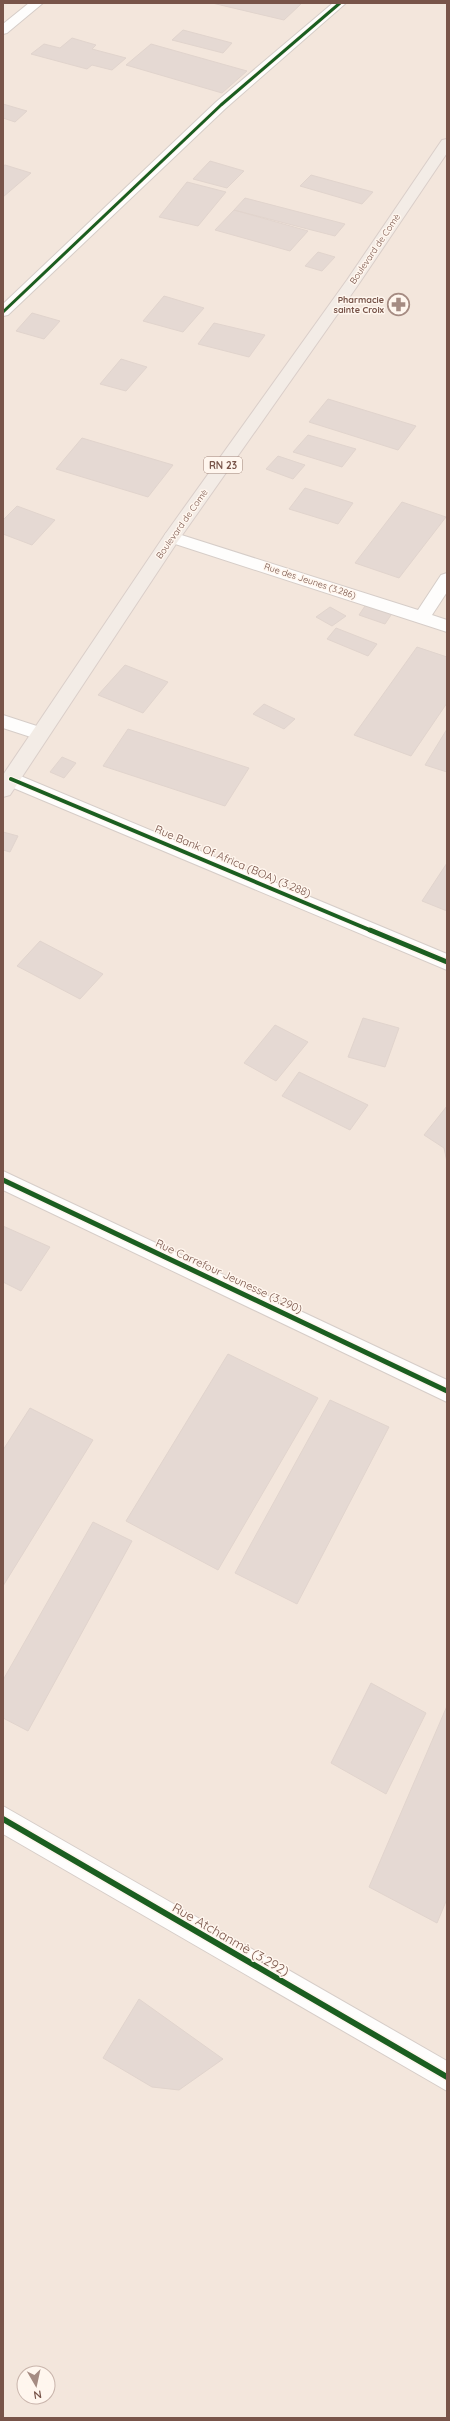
<svg xmlns="http://www.w3.org/2000/svg" width="450" height="2421" font-family="Quicksand,sans-serif">
<style>
.residential{fill:#f3e6dc;fill-rule:evenodd}
.building{fill:#e5d9d3;stroke:#e1d4cd}
.lines{fill:none;stroke-linecap:round;stroke-linejoin:round}
.minor-casing{stroke:#d6cdc8;stroke-width:2}
.major-casing{stroke:#dacec9;stroke-width:2}
.minor{fill:#fefdfc;fill-rule:evenodd}
.major{fill:#f3ece6;fill-rule:evenodd}
.cycleway-far3-casing{stroke:#fff6ee;stroke-width:4.5}
.cycleway-far2-casing{stroke:#fff6ee;stroke-width:6}
.cycleway-far1-casing{stroke:#fff6ee;stroke-width:8}
.cycleway-casing{stroke:#fff6ee;stroke-width:9}
.cycleway-far3{stroke:#1b5e20;stroke-width:3}
.cycleway-far2{stroke:#1b5e20;stroke-width:4}
.cycleway-far1{stroke:#1b5e20;stroke-width:5}
.cycleway{stroke:#1b5e20;stroke-width:6}
.labels{text-anchor:middle;stroke-width:3;stroke-linejoin:round;paint-order:stroke}
.far-street-label{font-size:9px;fill:#785449;stroke:#fff6ee}
.far-poi-label{font-size:9px;font-weight:bold;fill:#785449;stroke:#fff6ee;text-anchor:end}
.shield{fill:#fff6ee;stroke:#a0857a;stroke-width:1}
.shield-label{font-size:10px;font-weight:bold;fill:#785449}
.street-label{font-size:11px;fill:#785449;stroke:#fff6ee}
.near-street-label{font-size:13px;fill:#785449;stroke:#fff6ee}
</style>
<rect width="100%" height="100%" fill="#f8f2ec"/>
<path class="residential" d="M3,3H447V2418H3ZM24,2373H48V2397H24Z"/>
<path class="building" d="M212,3H296L301,4L284,20Z
M183,30L232,43L223,53L172,40Z
M72,38L96,45L92,49L126,58L112,70L92,65L87,69L31,54L44,44L60,48Z
M151,44L247,71L222,93L126,65Z
M3,104L27,111L15,122L3,118Z
M210,161L244,171L227,188L193,179Z
M5,165L31,173L3,197V166Z
M311,175L373,192L362,204L300,186Z
M187,182L226,192L198,226L159,217Z
M245,198L345,224L335,236L234,210Z
M234,210L308,231L290,251L215,230Z
M318,252L335,257L322,271L305,266Z
M164,296L204,308L183,332L143,321Z
M32,313L60,321L44,339L16,331Z
M214,323L265,335L249,357L198,344Z
M121,359L147,367L126,391L100,384Z
M328,399L416,426L398,450L309,422Z
M308,435L356,449L342,467L293,452Z
M82,438L173,465L148,497L56,469Z
M278,456L305,465L293,479L266,469Z
M305,488L353,503L338,524L289,509Z
M402,502L446,517L399,578L355,563Z
M17,506L55,520L32,545L3,534V520Z
M367,603L393,612L385,624L359,615Z
M330,607L346,616L332,626L316,617Z
M336,628L377,644L368,656L327,639Z
M417,647L447,657V703L411,756L354,735Z
M125,665L168,682L143,713L98,695Z
M264,704L295,719L284,729L253,714Z
M128,729L249,768L225,806L103,766Z
M447,729V772L425,765Z
M62,757L76,763L64,778L50,772Z
M3,832L18,836L10,852L3,850Z
M447,863V911L422,901Z
M40,941L103,974L80,999L17,966Z
M363,1018L399,1028L385,1067L348,1057Z
M275,1025L308,1042L276,1081L244,1063Z
M299,1072L368,1105L350,1130L282,1096Z
M447,1106V1162L444,1148L424,1135Z
M3,1226L50,1247L21,1291L3,1282Z
M228,1354L318,1398L218,1570L126,1521Z
M330,1400L389,1427L297,1604L235,1573Z
M30,1408L93,1440L3,1586V1450Z
M93,1522L132,1541L28,1731L3,1718V1680Z
M371,1683L426,1713L386,1794L331,1763Z
M447,1706V1899L437,1923L369,1887Z
M139,1999L223,2059L179,2090L152,2087L103,2058Z"/>
<g class="lines">
<defs>
<path id="minor" d="M29,3H43L7,33L3,34V24Z
M333,3H346L226,108L8,315L3,316V304L216,102Z
M172,532L418,610L441,575L447,573V592L432,615L447,620V632L166,541L164,537L166,533Z
M3,715L46,729L49,734L46,739L40,740L3,728Z
M11,772L447,954V970L4,784L3,777Z
M3,1171L447,1380V1402L3,1190Z
M3,1806L447,2061V2091L3,1834Z"/>
<path id="major" d="M447,139V153L358,285L178,541L10,795L3,797V775L166,533L347,280L442,140Z"/>
</defs>
<use href="#minor" class="minor-casing"/>
<use href="#major" class="major-casing"/>
<use href="#minor" class="minor"/>
<use href="#major" class="major"/>
<defs>
<path id="cycleway-far3" d="M3,312L221,105L340,3"/>
<path id="cycleway-far2" d="M11,779L372,931"/>
<path id="cycleway-far1" d="M370,930L447,962
M3,1180L447,1391"/>
<path id="cycleway" d="M3,1819L447,2077"/>
</defs>
<use href="#cycleway-far3" class="cycleway-far3-casing"/>
<use href="#cycleway-far2" class="cycleway-far2-casing"/>
<use href="#cycleway-far1" class="cycleway-far1-casing"/>
<use href="#cycleway" class="cycleway-casing"/>
<use href="#cycleway-far3" class="cycleway-far3"/>
<use href="#cycleway-far2" class="cycleway-far2"/>
<use href="#cycleway-far1" class="cycleway-far1"/>
<use href="#cycleway" class="cycleway"/>
</g>
<defs>
<symbol id="pharmacy-ring" viewBox="-11 -11 22 22"><circle r="9.5" fill="#fff6ee" stroke="#a58b82" stroke-width="1.5"/><path d="M-2-6h4v4h4v4h-4v4h-4v-4h-4v-4h4Z" fill="#a58b82"/></symbol>
</defs>
<g fill-rule="evenodd">
<use href="#pharmacy-ring" x="386" y="292" width="25" height="25"/>
</g>
<g class="labels">
<g class="far-street-label">
<text transform="translate(375 249) rotate(-56)" y="3">Boulevard de Comè</text>
<text transform="translate(182 524) rotate(-55)" y="3">Boulevard de Comè</text>
<text transform="translate(310 581) rotate(18)" y="3">Rue des Jeunes (3.286)</text>
</g>
<g class="far-poi-label">
<text x="384" y="303">Pharmacie<tspan x="384" dy="10">sainte Croix</tspan></text>
</g>
<rect class="shield" x="204" y="457" width="38" height="16" rx="3"/>
<g class="shield-label">
<text x="223" y="469">RN 23</text>
</g>
<g class="street-label">
<text transform="translate(233 861) rotate(23)" y="4">Rue Bank Of Africa (BOA) (3.288)</text>
<text transform="translate(229 1276) rotate(25)" y="4">Rue Carrefour Jeunesse (3.290)</text>
</g>
<g class="near-street-label">
<text transform="translate(231 1939) rotate(30)" y="5">Rue Atchanmè (3.292)</text>
</g>
</g>
<rect width="450" height="2421" fill="none" stroke="#785449" stroke-width="8"/>
<g transform="translate(36 2385) rotate(171)"><circle r="19" fill="#fff6ee" stroke="#c9b5ac"/>
<path d="M0-3L7 15L0 10L-7 15Z" fill="#a58b82"/>
<text y="-6" font-size="11" font-weight="bold" text-anchor="middle" fill="#785449">N</text>
</g>
</svg>
